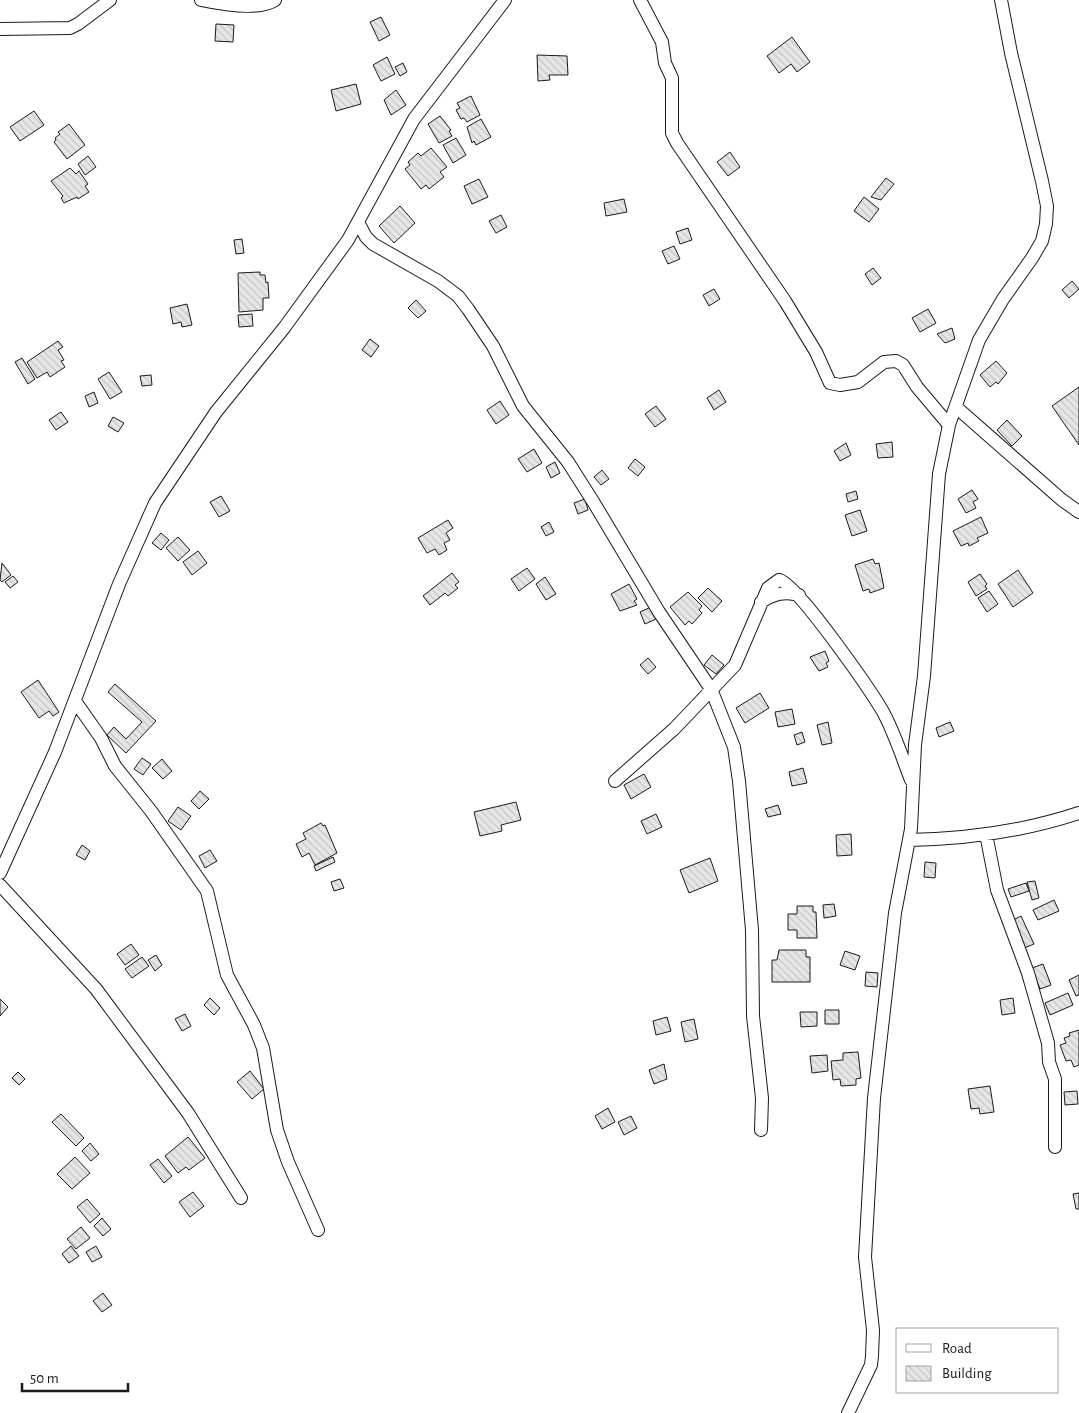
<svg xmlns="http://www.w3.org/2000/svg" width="1079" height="1413" font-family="'Alegreya Sans',sans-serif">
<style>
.building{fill:url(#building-back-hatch);stroke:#1a1a1a}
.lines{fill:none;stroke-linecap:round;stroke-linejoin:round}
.street-casing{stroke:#1a1a1a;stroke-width:14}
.street{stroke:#fff;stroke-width:12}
</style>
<defs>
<pattern id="building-back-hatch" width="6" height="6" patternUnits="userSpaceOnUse" patternTransform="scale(1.25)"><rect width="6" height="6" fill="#e6e6e6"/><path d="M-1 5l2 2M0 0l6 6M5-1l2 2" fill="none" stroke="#c5c5c5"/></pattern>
</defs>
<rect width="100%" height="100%" fill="#fff"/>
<path class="building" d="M381,17L390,35L379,41L370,22Z
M216,24L234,25L233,42L215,41Z
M792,37L810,62L797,72L791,64L779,73L767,56Z
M537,55L567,56L568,75H549L550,80L538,81Z
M387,57L395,74L381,81L373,65Z
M403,63L407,72L400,76L395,67Z
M356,84L361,104L336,111L331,90Z
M396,90L406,105L391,115L384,100Z
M471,96L480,115L467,122L464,118L461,119L456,110L460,108L457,103Z
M34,111L44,125L20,141L10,127Z
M440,116L451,130L449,131L452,136L439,143L428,124Z
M481,119L491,137L476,145L474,141L472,143L467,127Z
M69,124L85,145L67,159L54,142L56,140L55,138L60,134L58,132Z
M456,138L466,155L453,163L443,145Z
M431,148L447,167L440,172L444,177L429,189L426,185L421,189L405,169L410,165L408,162L418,153L421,156Z
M730,152L740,167L728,176L717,162Z
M88,156L96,167L85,175L78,164Z
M70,168L76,174L79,171L88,184L85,186L89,192L78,199L77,197L64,203L61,198L63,196L51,181Z
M886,178L894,184L881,200L871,197Z
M479,179L488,197L472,204L464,186Z
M864,197L879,209L869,222L854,211Z
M624,199L627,212L606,216L604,203Z
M400,206L415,223L394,243L379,226Z
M501,215L507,227L496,233L489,221Z
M688,228L692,240L680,244L676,232Z
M242,239L244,253L236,254L234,240Z
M674,246L680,259L668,264L662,251Z
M873,268L881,278L872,285L865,274Z
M260,272V275H265L266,283L268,282L269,298H263V310L239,312L238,273Z
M1072,281L1079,289L1069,298L1062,290Z
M714,289L720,299L709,306L703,295Z
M416,300L426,311L418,318L408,308Z
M187,304L192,325L182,327L181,322L173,324L170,308Z
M928,309L936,323L920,332L912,318Z
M252,314L253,326L239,327L238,315Z
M952,328L955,339L945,343L937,334Z
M370,339L379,346L371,357L362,350Z
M58,341L63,347L58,350L64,360L61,361L65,367L50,377L47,372L37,378L27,362Z
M22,358L35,379L28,384L15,362Z
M996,361L1007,373L998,384L996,382L990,387L980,375Z
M109,372L122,392L110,399L98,379Z
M151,375L152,385L142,386L140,376Z
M1079,387V445L1052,406Z
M719,390L726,402L714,410L707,398Z
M94,392L98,403L89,407L85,396Z
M500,401L509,415L496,424L487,410Z
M656,406L666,419L655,427L645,414Z
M61,412L68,422L56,430L49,420Z
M113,417L124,423L118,432L108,426Z
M1007,420L1022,436L1012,446L997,430Z
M892,442L893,457L878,458L876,444Z
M846,443L851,455L840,461L834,451Z
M534,449L542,463L527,472L518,459Z
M635,459L645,467L638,476L628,468Z
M555,462L560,473L551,478L546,467Z
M602,470L609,479L601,485L594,477Z
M972,490L978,499L973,502L976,508L966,513L958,499Z
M856,491L858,499L848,502L846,494Z
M221,496L230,511L219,517L210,502Z
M585,499L588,510L578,514L574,503Z
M860,510L867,531L852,536L845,515Z
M981,517L988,533L977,538L979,541L969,546L968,543L961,546L953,531Z
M448,520L453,528L446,533L450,540L444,543L447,550L439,555L435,549L427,553L418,538Z
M549,522L554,532L546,536L541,527Z
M161,533L169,540L161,550L152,543Z
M178,537L190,550L178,561L166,548Z
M198,551L207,563L192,575L183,562Z
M873,559L875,564L879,563L884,588L870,593L869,589L863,591L855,565Z
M2,563L11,575L2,582L0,580Z
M527,568L535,579L519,591L511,579Z
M1018,570L1033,593L1013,607L998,584Z
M452,573L459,582L455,585L458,588L448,596L445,593L430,605L423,596Z
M980,574L987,584L985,586L987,589L976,596L968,582Z
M13,576L18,582L10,588L5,582Z
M545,577L556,594L546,600L536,584Z
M629,584L637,599L634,601L637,605L620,611L611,594Z
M708,588L722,601L712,612L698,598Z
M989,591L998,604L987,612L978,598Z
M688,592L702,606L699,610L702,613L692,624L689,621L685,625L670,607Z
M651,607L656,619L645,624L640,612Z
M825,651L829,661L826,663L828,667L819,671L810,657Z
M712,655L724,665L716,674L704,665Z
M648,658L656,667L648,674L640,665Z
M38,680L59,712L53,716L49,711L39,718L21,692Z
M115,684L156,721L126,753L107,735L114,727L126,739L142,722L108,692Z
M760,693L769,708L745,723L736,708Z
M792,709L795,724L778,727L775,712Z
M828,722L832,743L822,745L817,725Z
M950,722L954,731L939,737L936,728Z
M802,732L805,742L797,745L794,735Z
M142,758L151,764L143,775L134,769Z
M162,759L172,771L163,779L152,768Z
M803,768L807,783L792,786L789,772Z
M644,774L651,787L631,799L624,785Z
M200,791L209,799L199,809L191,801Z
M516,802L521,820L501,825L502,831L480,836L474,812Z
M778,805L781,814L768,817L765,809Z
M178,807L191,816L181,830L168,821Z
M656,814L662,827L647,834L641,821Z
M321,823L323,826L325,825L337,853L315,865L309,853L302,857L296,844L306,839L303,833Z
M851,834L852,855L837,856L836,835Z
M82,845L90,851L85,860L76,855Z
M210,850L217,861L205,868L199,856Z
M333,857L335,862L316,871L314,866Z
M710,858L718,881L689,893L680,870Z
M925,862L936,863L935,878L924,877Z
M340,879L344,888L334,891L331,882Z
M1035,881L1039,898L1032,900L1027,882Z
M1026,883L1029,891L1011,897L1008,889Z
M1054,900L1059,911L1038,920L1033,910Z
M834,904L836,916L824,918L823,905Z
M797,906H813V912H816L817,938H797V930H788V914H797Z
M1021,916L1034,944L1024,948L1011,921Z
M131,944L139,955L125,965L117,954Z
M779,950H806V957H810V982H772V960H777Z
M845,951L860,956L855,970L840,965Z
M156,955L162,965L155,971L148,960Z
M142,957L149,966L132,978L125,969Z
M1043,964L1051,985L1040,989L1032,968Z
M866,972L878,973L877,987L865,986Z
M1079,975V995L1076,996L1069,980Z
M1068,993L1073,1005L1050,1015L1045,1003Z
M210,998L220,1008L214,1015L204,1005Z
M1013,998L1015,1013L1002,1015L1000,1000Z
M0,999L8,1007L0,1016Z
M825,1010H839V1024H825Z
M800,1012H817V1026L801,1027Z
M185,1014L191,1026L182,1031L175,1019Z
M667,1017L671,1031L656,1035L653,1021Z
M694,1019L698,1039L685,1042L681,1022Z
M1079,1030V1065L1074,1067L1071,1060L1066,1061L1060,1045L1066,1043L1064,1038L1070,1036L1069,1033Z
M858,1052L861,1078L856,1079V1085L841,1086L840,1079L833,1080L831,1061L843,1060V1053Z
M827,1055L828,1071L812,1073L810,1056Z
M664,1064L667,1079L654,1084L649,1070Z
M250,1071L264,1089L252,1099L237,1082Z
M18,1072L25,1079L19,1085L12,1078Z
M990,1086L994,1112L980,1114L979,1108L971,1109L968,1089Z
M1077,1091L1078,1104L1065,1105L1064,1092Z
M608,1108L615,1122L602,1129L595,1116Z
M61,1114L84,1138L76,1146L52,1122Z
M631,1116L637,1128L624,1135L618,1122Z
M188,1137L205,1158L189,1170L186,1167L178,1173L165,1156Z
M90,1143L99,1154L91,1161L82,1151Z
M75,1157L90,1173L72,1189L57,1174Z
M158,1159L172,1176L164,1183L150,1165Z
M193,1192L204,1206L190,1217L179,1202Z
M1079,1193V1209H1076L1073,1194Z
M87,1199L100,1214L90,1223L77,1207Z
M102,1218L111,1229L103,1236L94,1226Z
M81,1227L90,1238L76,1249L67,1239Z
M71,1246L79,1256L69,1263L62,1254Z
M96,1246L102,1257L92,1262L86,1252Z
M103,1293L112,1305L102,1312L93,1301Z"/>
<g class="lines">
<defs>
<path id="street" d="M201,0C220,4 259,11 275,0
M640,0L662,42L665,63L672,78V133L677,143L785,301L816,352L830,383L840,385L858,382L884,362L896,361L903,365L917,387L949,425
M0,29L70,28L78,24L110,0
M358,222L366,237L373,244L438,281L458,296L468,309L493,346L523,406L568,462L594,503L659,612L711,689L734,747L739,781L752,930L753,1016L762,1098L761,1130
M956,407L1062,500L1079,512
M761,602C774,594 784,591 799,595
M75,701L101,738L115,766L151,811L207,891L227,975L254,1025L263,1048L277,1130L288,1162L318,1230
M615,781L674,729L735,665L768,588L779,580C795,581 870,690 882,710C894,731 902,757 911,780
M986,834L997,890L1028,973L1048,1043L1049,1062L1055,1079V1147
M909,840C966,839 1025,831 1079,813
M0,873L55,752L119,584L155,503L216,412L284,328L348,240L414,119L505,0
M0,885L96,989L188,1113L241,1198
M848,1413L871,1365L872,1356L873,1330L865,1257L874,1098L895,913L911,829L915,745L924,676L939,474L949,425L979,340L1003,299L1032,258L1042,241L1046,224L1047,206L1042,181L1011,53L1001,0"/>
</defs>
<use href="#street" class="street-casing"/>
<use href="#street" class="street"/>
</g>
<rect x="896" y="1328" width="162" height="65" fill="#ffffff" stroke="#a3a3a3"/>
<rect x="906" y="1344" width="25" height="8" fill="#ffffff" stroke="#a3a3a3"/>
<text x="942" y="1353" font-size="15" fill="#1a1a1a">Road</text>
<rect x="906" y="1366" width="25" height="15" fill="url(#building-back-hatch)" stroke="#a3a3a3"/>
<text x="942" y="1378" font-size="15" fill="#1a1a1a">Building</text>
<path d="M22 1383v8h106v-8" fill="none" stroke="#1a1a1a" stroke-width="2.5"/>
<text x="30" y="1383" font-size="15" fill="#1a1a1a" stroke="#ffffff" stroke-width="4" paint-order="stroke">50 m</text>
</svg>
